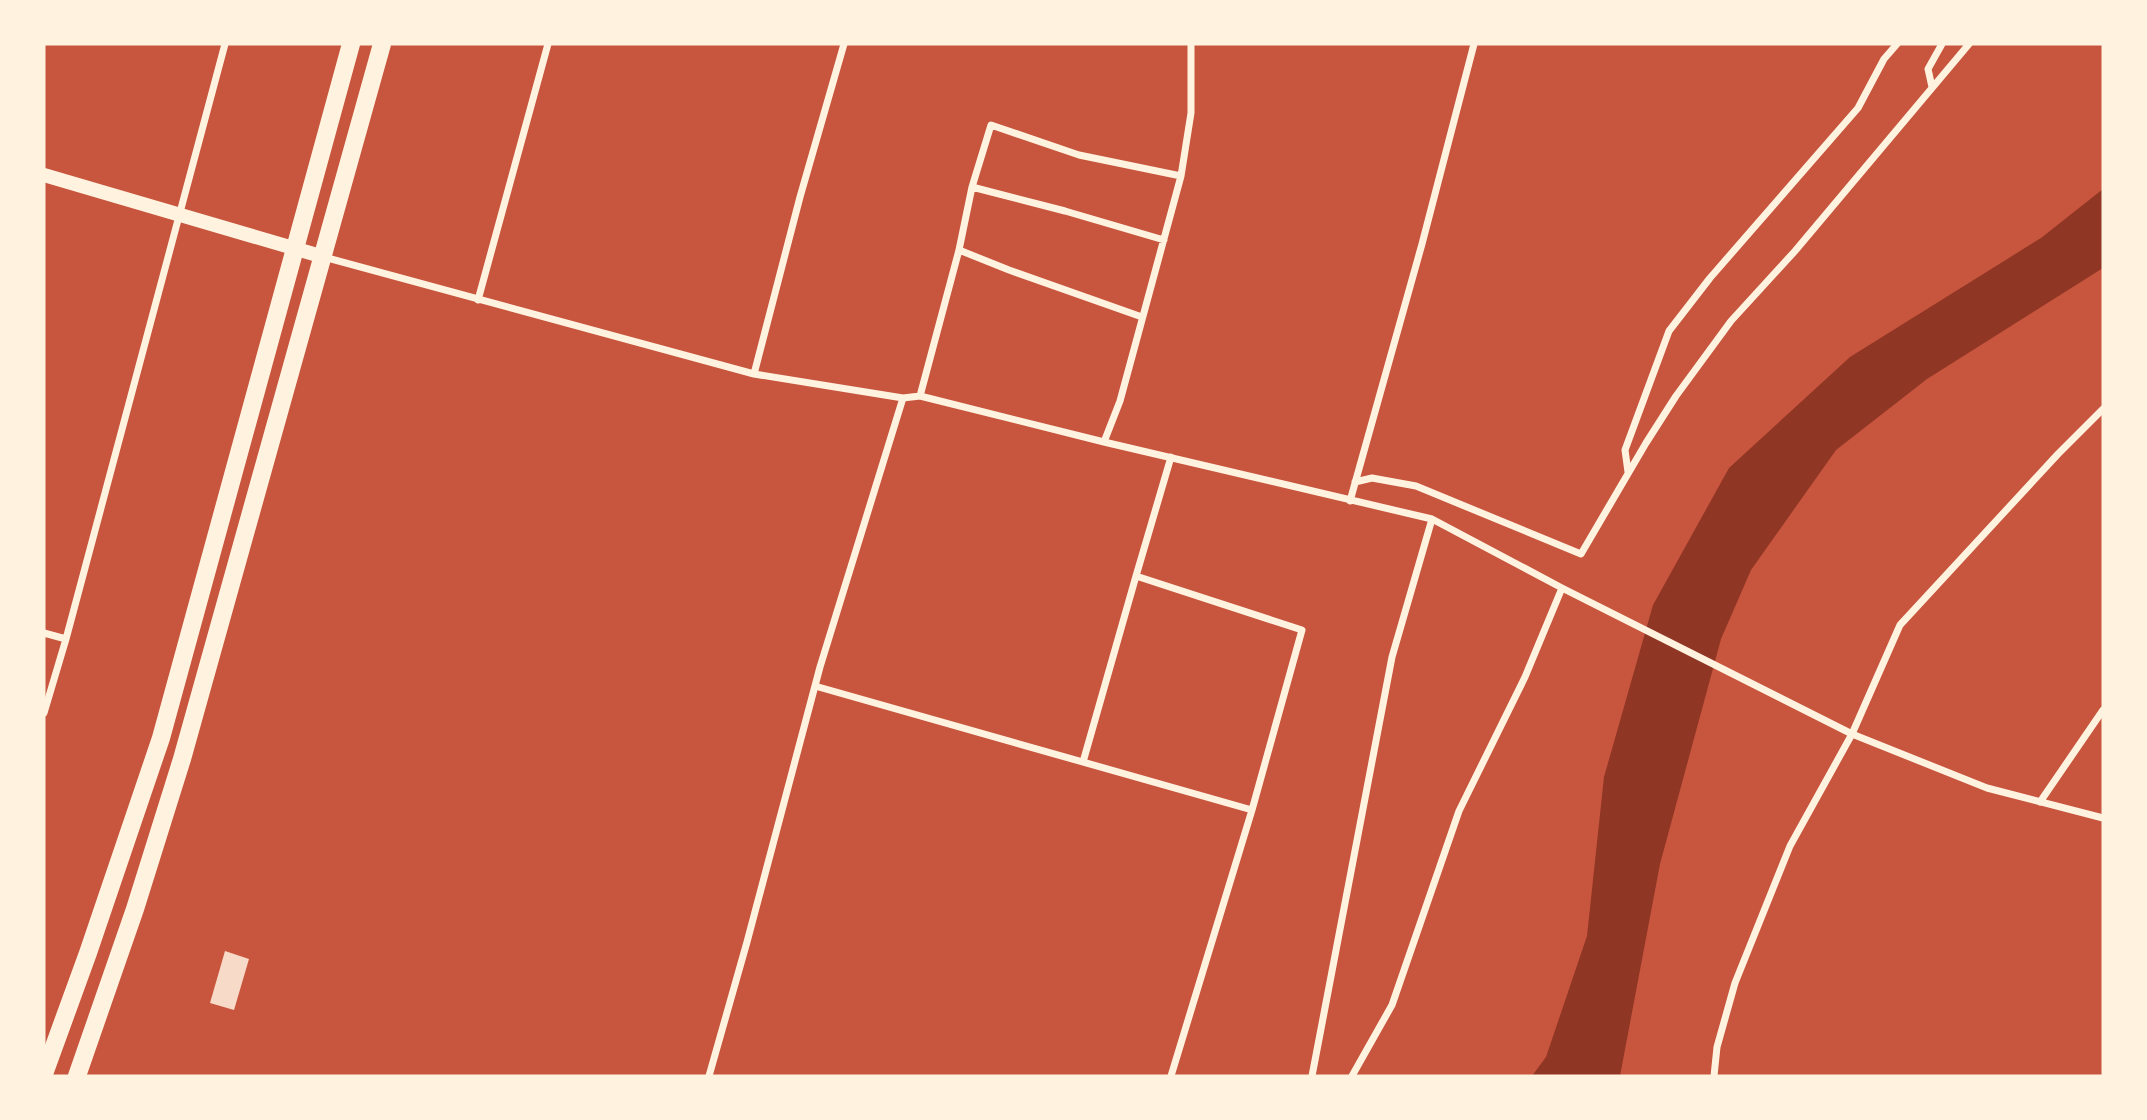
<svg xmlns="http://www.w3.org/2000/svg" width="2147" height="1120" font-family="'Noto Serif',serif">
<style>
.water{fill:#8f3625}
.building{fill:#f7dbc8}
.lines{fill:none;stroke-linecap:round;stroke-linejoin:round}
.minor{stroke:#fff3e0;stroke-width:7}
.secondary{stroke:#fff3e0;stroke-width:14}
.trunk{stroke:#fff3e0;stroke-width:18}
</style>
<rect width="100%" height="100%" fill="#c8553d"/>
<path class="water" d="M2103,189V268L1927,379L1836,450L1751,570L1721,639L1660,864L1620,1076H1532L1546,1057L1587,936L1604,777L1653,605L1729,468L1850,357L2041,238Z"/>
<path class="building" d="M225,951L249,959L234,1010L210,1003Z"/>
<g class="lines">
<path class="minor" d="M1932,87L1928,69L1942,44
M972,187L1065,211L1164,240
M959,250L1009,270L1142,317
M324,257L754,374L903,398L920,396L1104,442L1432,519L1562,588L1852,734L1987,788L2103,818
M478,300L548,44
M754,374L800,197L844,44
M920,396L959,250L972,187L991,125L1079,155L1181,176
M1104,442L1120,401L1181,176L1191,113V44
M1171,457L1136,576L1302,630L1252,810L1171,1076
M1628,472L1625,450L1669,331L1710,278L1858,108L1884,59L1897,44
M1355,482L1372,478L1416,486L1581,554L1646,443L1676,396L1731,321L1795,251L1969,44
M1350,501L1422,244L1474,44
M44,633L66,639
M815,686L1252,810
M44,713L66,639L225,44
M1083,762L1136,576
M2040,802L2103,710
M709,1076L747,942L820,667L903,398
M1312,1076L1392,657L1432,519
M1352,1076L1392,1005L1459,811L1525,677L1562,588
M1714,1076L1717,1047L1735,983L1790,846L1852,734L1900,625L2058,454L2103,409"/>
<path class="secondary" d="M44,175L324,257"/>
<path class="trunk" d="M44,1074L88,953L161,738L351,44
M77,1076L135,909L182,759L382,44"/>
</g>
<rect width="2147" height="1120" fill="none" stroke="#fff3e0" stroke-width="91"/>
</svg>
